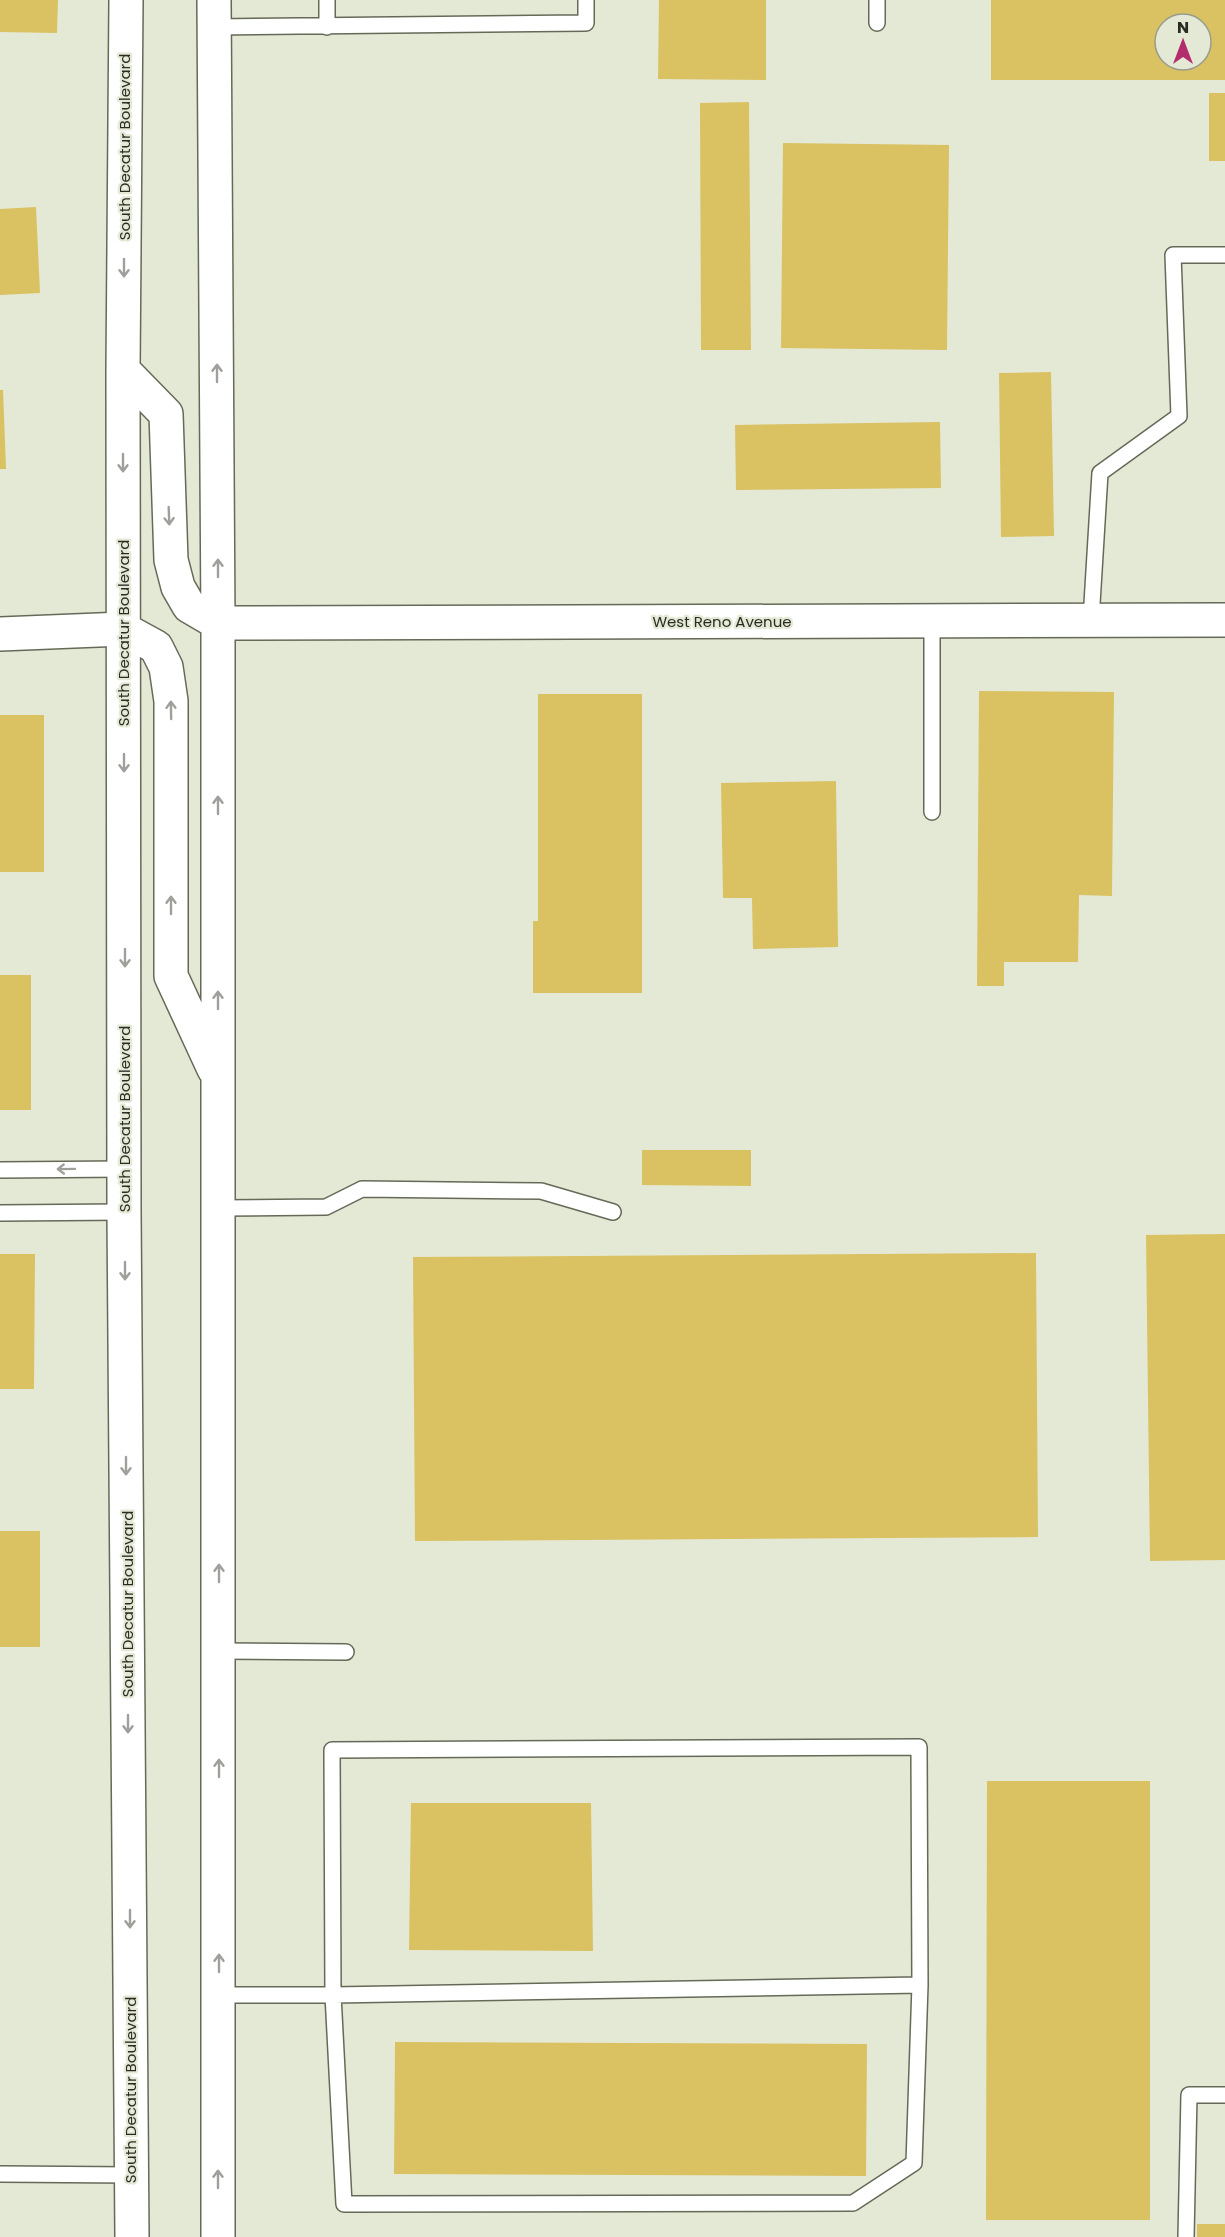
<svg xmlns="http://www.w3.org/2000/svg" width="1225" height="2237" font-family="Poppins,sans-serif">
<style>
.building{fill:#dac162;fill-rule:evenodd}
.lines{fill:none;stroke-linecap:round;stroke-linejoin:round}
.service-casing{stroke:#656a58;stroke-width:18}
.tertiary-casing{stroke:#656a58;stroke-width:36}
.primary-casing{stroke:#656a58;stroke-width:36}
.service{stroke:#fff;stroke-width:15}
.tertiary{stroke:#fff;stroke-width:33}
.primary{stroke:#fff;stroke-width:33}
.oneway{stroke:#9fa09c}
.labels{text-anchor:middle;stroke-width:4.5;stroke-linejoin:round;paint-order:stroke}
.street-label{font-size:15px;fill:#2a2c24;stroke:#e4e9d5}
</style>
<rect width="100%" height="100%" fill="#e4e9d5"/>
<path class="building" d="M0,0H58L57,33L0,32Z
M659,0H766V80L658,79Z
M991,0H1225V80H991ZM1165,24H1201V60H1165Z
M1209,93H1225V161H1209Z
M749,102L751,350H701L700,103Z
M783,143L949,145L947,350L781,348Z
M36,207L40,293L0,295V209Z
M1051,372L1054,536L1001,537L999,373Z
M0,390H3L6,469H0Z
M940,422L941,488L736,490L735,425Z
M979,691L1114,692L1112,896L1079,895L1078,962H1004V986H977Z
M538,694H642V993H533V921H538Z
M0,715H44V872H0Z
M836,781L838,947L753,949L752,898H723L721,783Z
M0,975H31V1110H0Z
M642,1150H751V1186L642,1185Z
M1225,1234V1560L1150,1561L1146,1235Z
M1036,1253L1038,1537L415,1541L413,1257Z
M0,1254H35L34,1389H0Z
M0,1531H40V1647H0Z
M987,1781H1150V2220H986Z
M411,1803H591L593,1951L409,1950Z
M395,2042L867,2044L866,2176L394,2174Z
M1197,2224H1225V2237H1197Z"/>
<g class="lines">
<defs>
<path id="service" d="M327,0V27
M877,23V0
M214,27L586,23V0
M1091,620L1100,473L1179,416L1173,255H1225
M932,621V812
M0,1170L125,1169
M219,1208L326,1207L362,1189L541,1191L613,1212
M0,1213L124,1212
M219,1651L346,1652
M919,1747L920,1985L914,2163L853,2203L344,2204L333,1995L332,1750Z
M219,1995H333L920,1985
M0,2174L132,2175
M1186,2237L1189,2095H1225"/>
<path id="tertiary" d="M218,623L1225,620
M0,634L123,629"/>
<path id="primary" d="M126,0L123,370L124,1212L132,2237
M214,0L218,623V2237
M123,370L166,414L171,560L178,587L189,606L218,623
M123,629L156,647L166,667L171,701V976L214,1069"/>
</defs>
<use href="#service" class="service-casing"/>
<use href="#tertiary" class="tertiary-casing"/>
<use href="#primary" class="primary-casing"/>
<use href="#service" class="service"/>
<use href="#tertiary" class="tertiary"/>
<use href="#primary" class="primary"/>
</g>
<defs><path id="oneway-shaft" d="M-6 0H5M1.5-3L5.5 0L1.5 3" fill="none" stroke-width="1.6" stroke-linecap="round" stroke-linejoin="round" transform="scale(1.5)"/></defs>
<g class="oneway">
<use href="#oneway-shaft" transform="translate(124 268) rotate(90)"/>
<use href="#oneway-shaft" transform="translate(217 373) rotate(-90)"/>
<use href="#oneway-shaft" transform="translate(123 463) rotate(90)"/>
<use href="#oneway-shaft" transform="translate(169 516) rotate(88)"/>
<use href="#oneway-shaft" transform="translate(218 568) rotate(-90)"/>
<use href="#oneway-shaft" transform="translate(171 710) rotate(-91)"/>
<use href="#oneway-shaft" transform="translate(124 763) rotate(90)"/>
<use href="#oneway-shaft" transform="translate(218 805) rotate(-90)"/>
<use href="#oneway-shaft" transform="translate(171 905) rotate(-90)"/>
<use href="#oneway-shaft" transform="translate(125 958) rotate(90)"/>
<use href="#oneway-shaft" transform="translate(218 1000) rotate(-90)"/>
<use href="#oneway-shaft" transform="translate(66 1169) rotate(179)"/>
<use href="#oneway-shaft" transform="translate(125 1271) rotate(90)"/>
<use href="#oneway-shaft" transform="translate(126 1466) rotate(90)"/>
<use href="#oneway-shaft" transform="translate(219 1573) rotate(-90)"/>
<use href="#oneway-shaft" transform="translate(128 1724) rotate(90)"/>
<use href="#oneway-shaft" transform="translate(219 1768) rotate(-90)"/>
<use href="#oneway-shaft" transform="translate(130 1919) rotate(90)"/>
<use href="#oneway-shaft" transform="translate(219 1963) rotate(-90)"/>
<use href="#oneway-shaft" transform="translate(218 2179) rotate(-90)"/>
</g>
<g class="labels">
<g class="street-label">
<text transform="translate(125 147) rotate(-90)" y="5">South Decatur Boulevard</text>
<text x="722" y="627">West Reno Avenue</text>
<text transform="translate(124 633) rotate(-90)" y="5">South Decatur Boulevard</text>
<text transform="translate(125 1119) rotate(-90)" y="5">South Decatur Boulevard</text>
<text transform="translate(128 1604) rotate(-90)" y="5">South Decatur Boulevard</text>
<text transform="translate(131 2090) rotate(-90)" y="5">South Decatur Boulevard</text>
</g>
</g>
<g transform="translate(1183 42)"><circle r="28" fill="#e4e9d5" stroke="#9a9d8e" stroke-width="1.5"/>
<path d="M0-4.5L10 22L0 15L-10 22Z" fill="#b32c6d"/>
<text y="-9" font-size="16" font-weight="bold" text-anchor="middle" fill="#2a2c24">N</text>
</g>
</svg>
